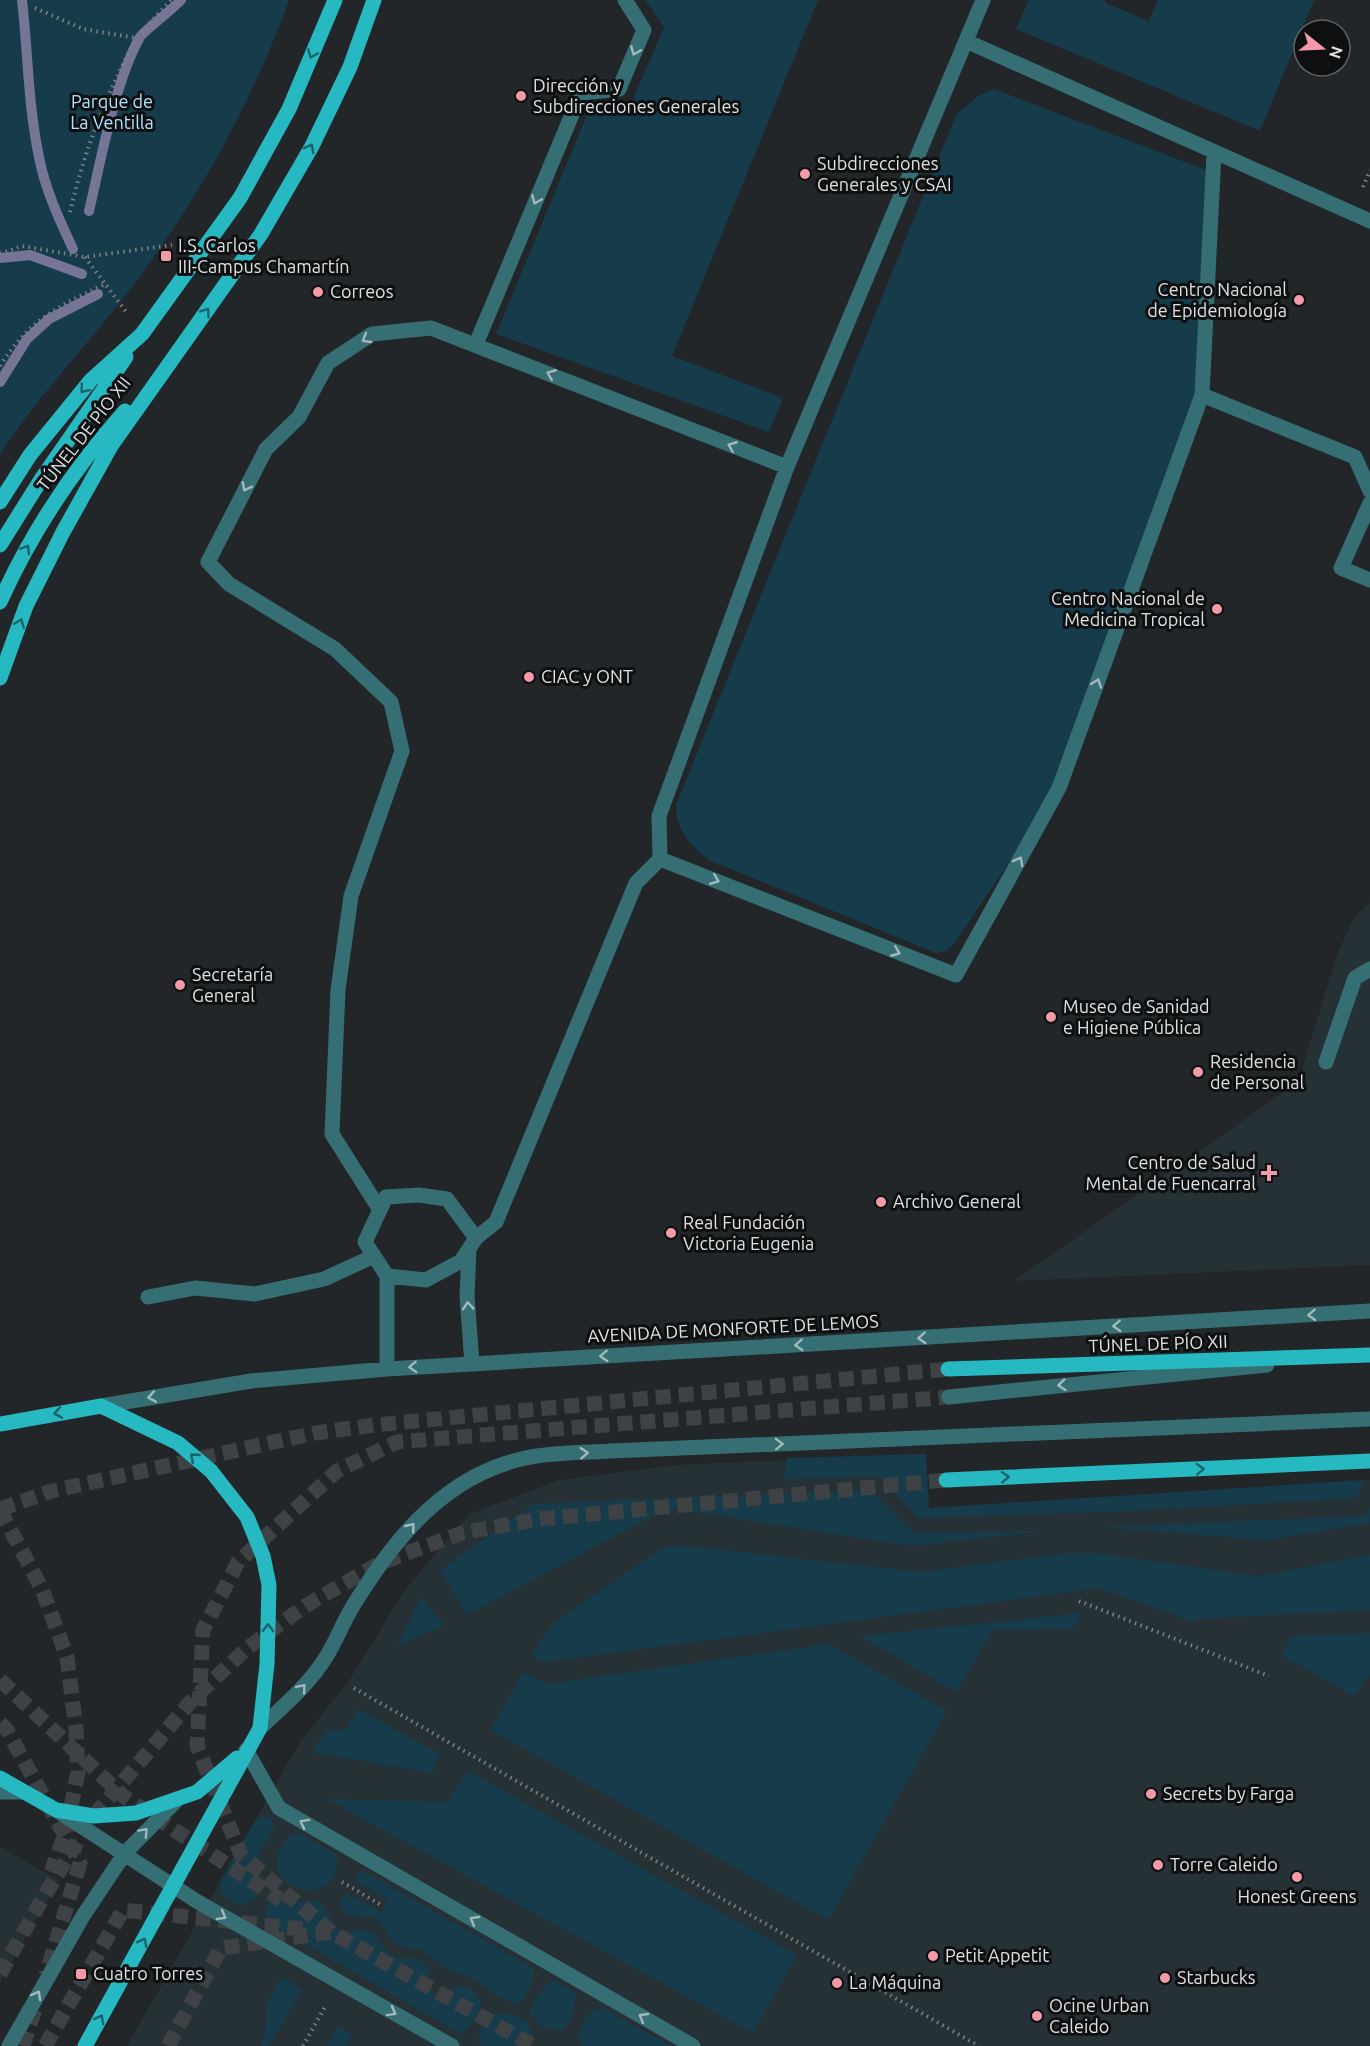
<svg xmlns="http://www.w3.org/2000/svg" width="1370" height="2046" font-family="Ubuntu,sans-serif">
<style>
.built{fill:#263136}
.green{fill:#163c4c}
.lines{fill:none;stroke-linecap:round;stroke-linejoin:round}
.stream{stroke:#767596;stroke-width:10}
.minor-tunnel{stroke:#3e4244;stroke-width:15;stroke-dasharray:15 8;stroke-linecap:butt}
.major-tunnel{stroke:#3e4244;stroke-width:15;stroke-dasharray:15 8;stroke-linecap:butt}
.path{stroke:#7e8183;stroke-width:4;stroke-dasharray:1.5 4.5;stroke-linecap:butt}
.minor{stroke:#356f73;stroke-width:15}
.major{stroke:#26b9c2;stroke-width:15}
.oneway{stroke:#a3b9bb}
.oneway2{stroke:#1a6469}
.poi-dot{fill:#f39aa9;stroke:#0d0f10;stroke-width:2}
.labels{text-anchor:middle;stroke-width:6;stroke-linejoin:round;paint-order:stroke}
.poi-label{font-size:18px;fill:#dee1e2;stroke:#0d0f10;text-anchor:start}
.park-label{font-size:18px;fill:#b0e3fc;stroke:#0d0f10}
.street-label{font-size:18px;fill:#dee1e2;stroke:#0d0f10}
</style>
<rect width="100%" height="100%" fill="#222628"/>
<path class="built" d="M1370,903V1265L1014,1281L1298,1082L1338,952L1354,918Z
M926,1454L929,1508L1370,1480V2046H127L300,1742L350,1679L407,1587L470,1514L559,1480L675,1465Z
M0,1847L59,1880L0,1982Z"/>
<path class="green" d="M0,0H289C254,98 200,196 138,279C93,339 41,392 0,454Z
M645,0H818L672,356L783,398L769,432L496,334L589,110L629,109L664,27Z
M1029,0H1105V3L1149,21L1158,0H1314L1260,131L1016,29Z
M994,89L1206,170L1202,395L1059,788L954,944L947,951L936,953L709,860C690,845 676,830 676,805L956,115L978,96Z
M926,1454L929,1508L1364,1480L1356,1498L1132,1511L918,1518L879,1477L784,1479L787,1458Z
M870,1490L914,1533L1046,1531L911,1546L668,1508L467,1615L440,1570L533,1504Z
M1370,1508V1523L1268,1540L1098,1527L1362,1516Z
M685,1546L919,1572L1070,1553H1096L1258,1576L1370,1555V1610L1197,1619L1193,1622L1100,1588L543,1662L531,1655L554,1622L663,1548Z
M421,1597L444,1625L397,1646Z
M1082,1613L1073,1629L993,1630L956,1692L860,1636Z
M1370,1633V1673L1355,1696L1281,1655L1291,1636Z
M829,1644L947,1711L828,1920L491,1730L523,1672L547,1684Z
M358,1709L440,1754L432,1773L312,1752L326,1731L346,1729Z
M468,1771L797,1955L753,2033L327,1799L448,1802Z
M265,1816L272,1820C277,1835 263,1843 258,1856C260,1880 269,1894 240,1906L221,1894L220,1881L255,1821Z
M297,1832L337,1855L335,1877L321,1889C281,1896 257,1856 297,1832Z
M361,1870L533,1968C533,1984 530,1992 519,2004L501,1998L470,1977L448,1970L422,1950L399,1946L391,1940L379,1920L371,1916L351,1917L344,1913L339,1903L347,1893L382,1913L388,1900L355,1881Z
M280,1896L292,1903L317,1900C330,1909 330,1924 343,1933L365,1929L372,1932L393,1957C404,1960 425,1954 428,1970C429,1977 428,1983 430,1990L435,1993L436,1999C442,1998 452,1984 464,1986C468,1987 473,1991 476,1994C489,2010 472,2024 461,2034L266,1921L268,1903Z
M282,1977L302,1989L269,2046H262L268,2016L266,2005Z
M552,1979L576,1993L571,2020L562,2031L542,2028L530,2013L535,1999Z
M601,2007L670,2046H582L577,2034L588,2015Z
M496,2013C516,2011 539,2023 530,2046H484L479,2043C478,2028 483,2019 496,2013Z
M338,2026L352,2035L346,2046H326Z"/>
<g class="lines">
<path class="stream" d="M22,0C28,52 28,105 39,157C45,189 59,219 73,249
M89,211C101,160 115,81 140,37C144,31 173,9 181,0
M0,258L30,255L82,274
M0,382L27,339L49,319L98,294"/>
<path class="minor-tunnel" d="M0,1680L123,1796L281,1900
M0,1723L7,1730L80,1863L46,1975
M331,1932L241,1855L197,1746L203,1630L238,1562L337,1471L397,1442L949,1397
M23,2046L37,2003
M45,2046L123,1910L310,1930
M168,2046L221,1948L331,1932L534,2046"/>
<path class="major-tunnel" d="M0,1509L52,1491L315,1433L375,1425L948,1369
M0,1510L42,1589L67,1657L76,1729L78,1772L66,1832L51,1872
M0,1974L40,1903L92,1818L193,1699L246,1649L305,1606L380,1563L462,1533L540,1519L946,1480"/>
<path class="path" d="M35,8L83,29L136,38L171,0
M1363,187L1370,170
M70,212C86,145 105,99 136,38
M0,254L22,246L85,257L172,245
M85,257L127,313
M0,366C30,319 57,307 105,284
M1079,1601L1269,1676
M354,1688L979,2046
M342,1882L383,1906
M303,2046L326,2005"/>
<path class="minor" d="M966,41L1370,221
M476,344L581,93L619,89L644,30L625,0
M1202,395L1355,457L1370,491
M1370,503L1341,568L1370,580
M660,859L956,975L1059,788L1202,395L1214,153
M1326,1062L1355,978L1370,969
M380,1210L332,1134L338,990L351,896L402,751L391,702L335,649L229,584L208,562L266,449L299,417L328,363L372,334L431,328L787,467
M476,1238L447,1199L419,1195L386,1197L365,1242L387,1276L426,1280L461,1261L476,1238L496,1222L636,883L660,859L659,816L787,467L983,0
M469,1250L467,1296L472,1364
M387,1276V1369
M148,1297L195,1288L255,1294L324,1279L374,1256
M949,1397L1267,1365
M101,1406L251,1381L387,1369L1370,1311
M260,1728C281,1708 303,1690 320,1666C334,1648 341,1625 353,1606C390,1545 437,1485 507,1463C539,1452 577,1453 611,1451L1370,1419
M246,1750L279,1808L693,2046
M0,1792H23
M56,1810L198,1902L452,2046
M9,2046L83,1916L125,1853L178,1799"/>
<path class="major" d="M0,502L30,455L91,380L142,334L240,198L289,109L335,0
M0,545L42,478L126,357
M0,602C32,531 74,468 125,411
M0,678L26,606L63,532L111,446L261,234L312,146L350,67L374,0
M948,1369L1370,1355
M0,1424L101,1406L178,1443L211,1471L247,1517L263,1556L269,1585L267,1664L260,1728L85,2046
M946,1480L1370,1461
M0,1778L56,1810L94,1816L136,1813L197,1792L237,1758"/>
</g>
<defs><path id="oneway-chevron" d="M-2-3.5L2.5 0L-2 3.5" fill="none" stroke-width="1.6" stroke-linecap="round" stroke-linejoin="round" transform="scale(1.5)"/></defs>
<g class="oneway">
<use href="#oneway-chevron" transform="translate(635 51) rotate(113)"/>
<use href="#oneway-chevron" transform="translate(536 200) rotate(113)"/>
<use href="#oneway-chevron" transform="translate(366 339) rotate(150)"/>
<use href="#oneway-chevron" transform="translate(551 374) rotate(-158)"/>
<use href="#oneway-chevron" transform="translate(732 446) rotate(-158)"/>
<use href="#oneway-chevron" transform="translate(246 487) rotate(117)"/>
<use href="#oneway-chevron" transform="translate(1097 683) rotate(-70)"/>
<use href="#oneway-chevron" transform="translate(1019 861) rotate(-61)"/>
<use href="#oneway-chevron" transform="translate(715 880) rotate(22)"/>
<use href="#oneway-chevron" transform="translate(896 952) rotate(22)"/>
<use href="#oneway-chevron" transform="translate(468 1306) rotate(-94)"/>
<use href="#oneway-chevron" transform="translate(1312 1315) rotate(177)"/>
<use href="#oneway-chevron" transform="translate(1117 1326) rotate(177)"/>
<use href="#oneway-chevron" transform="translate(922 1338) rotate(177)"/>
<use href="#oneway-chevron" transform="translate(799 1345) rotate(177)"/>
<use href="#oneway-chevron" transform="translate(604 1356) rotate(177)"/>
<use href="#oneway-chevron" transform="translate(413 1367) rotate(177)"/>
<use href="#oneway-chevron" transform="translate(1062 1385) rotate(174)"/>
<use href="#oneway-chevron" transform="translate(152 1397) rotate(170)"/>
<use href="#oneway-chevron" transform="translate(779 1444) rotate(-2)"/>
<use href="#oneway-chevron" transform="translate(584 1453) rotate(-4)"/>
<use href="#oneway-chevron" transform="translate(411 1527) rotate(-51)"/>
<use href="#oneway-chevron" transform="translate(302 1688) rotate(-50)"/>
<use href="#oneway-chevron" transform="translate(304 1823) rotate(-151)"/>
<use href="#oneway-chevron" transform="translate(144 1832) rotate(-47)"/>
<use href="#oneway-chevron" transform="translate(222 1916) rotate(30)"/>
<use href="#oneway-chevron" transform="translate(474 1920) rotate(-150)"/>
<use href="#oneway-chevron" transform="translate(37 1995) rotate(-61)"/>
<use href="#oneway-chevron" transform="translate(392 2012) rotate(29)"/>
<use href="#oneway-chevron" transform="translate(643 2017) rotate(-150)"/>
</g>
<g class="oneway2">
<use href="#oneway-chevron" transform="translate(312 54) rotate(113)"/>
<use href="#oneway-chevron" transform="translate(310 148) rotate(-62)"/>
<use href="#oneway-chevron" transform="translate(206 312) rotate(-54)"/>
<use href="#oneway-chevron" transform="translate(84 389) rotate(129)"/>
<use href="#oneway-chevron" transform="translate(26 549) rotate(-59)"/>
<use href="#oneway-chevron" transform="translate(20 623) rotate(-68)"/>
<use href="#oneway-chevron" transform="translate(58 1413) rotate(170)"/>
<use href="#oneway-chevron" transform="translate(194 1457) rotate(-139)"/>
<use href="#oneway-chevron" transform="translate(1200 1469) rotate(-3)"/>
<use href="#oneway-chevron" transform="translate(1005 1477) rotate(-3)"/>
<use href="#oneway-chevron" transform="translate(268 1628) rotate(-89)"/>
<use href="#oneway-chevron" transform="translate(143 1942) rotate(-63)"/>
<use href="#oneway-chevron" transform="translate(100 2019) rotate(-61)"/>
</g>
<g class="poi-dot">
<circle cx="521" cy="96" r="6"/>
<circle cx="805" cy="174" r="6"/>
<rect x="160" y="250" width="12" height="12" rx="3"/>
<circle cx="318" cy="292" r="6"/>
<circle cx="1299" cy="300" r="6"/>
<circle cx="1217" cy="609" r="6"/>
<circle cx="529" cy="677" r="6"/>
<circle cx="180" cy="985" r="6"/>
<circle cx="1051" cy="1017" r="6"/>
<circle cx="1198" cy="1072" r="6"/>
<path d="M1266 1164h6v6h6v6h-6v6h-6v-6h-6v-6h6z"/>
<circle cx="881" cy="1202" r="6"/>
<circle cx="671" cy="1233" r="6"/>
<circle cx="1151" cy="1794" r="6"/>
<circle cx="1158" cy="1865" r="6"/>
<circle cx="1297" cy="1877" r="6"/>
<circle cx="933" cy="1956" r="6"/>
<rect x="75" y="1968" width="12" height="12" rx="3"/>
<circle cx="1165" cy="1978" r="6"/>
<circle cx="837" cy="1983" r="6"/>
<circle cx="1037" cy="2016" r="6"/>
</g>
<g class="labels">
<g class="poi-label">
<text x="533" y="92">Dirección y<tspan x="533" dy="21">Subdirecciones Generales</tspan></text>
<text x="817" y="170">Subdirecciones<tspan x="817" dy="21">Generales y CSAI</tspan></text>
<text x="178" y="252">I.S. Carlos<tspan x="178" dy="21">III-Campus Chamartín</tspan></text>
<text x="1287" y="296" text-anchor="end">Centro Nacional<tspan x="1287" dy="21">de Epidemiología</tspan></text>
<text x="330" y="298">Correos</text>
<text x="1205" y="605" text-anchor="end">Centro Nacional de<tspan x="1205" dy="21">Medicina Tropical</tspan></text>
<text x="541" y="683">CIAC y ONT</text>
<text x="192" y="981">Secretaría<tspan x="192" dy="21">General</tspan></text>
<text x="1063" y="1013">Museo de Sanidad<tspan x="1063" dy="21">e Higiene Pública</tspan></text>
<text x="1210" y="1068">Residencia<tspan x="1210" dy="21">de Personal</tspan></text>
<text x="1256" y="1169" text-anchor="end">Centro de Salud<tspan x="1256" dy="21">Mental de Fuencarral</tspan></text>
<text x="893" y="1208">Archivo General</text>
<text x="683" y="1229">Real Fundación<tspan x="683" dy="21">Victoria Eugenia</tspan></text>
<text x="1163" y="1800">Secrets by Farga</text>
<text x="1170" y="1871">Torre Caleido</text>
<text x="1297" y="1903" text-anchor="middle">Honest Greens</text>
<text x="945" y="1962">Petit Appetit</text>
<text x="93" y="1980">Cuatro Torres</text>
<text x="1177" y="1984">Starbucks</text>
<text x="849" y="1989">La Máquina</text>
<text x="1049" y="2012">Ocine Urban<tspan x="1049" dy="21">Caleido</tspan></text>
</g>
<g class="park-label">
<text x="112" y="108">Parque de<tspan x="112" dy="21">La Ventilla</tspan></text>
</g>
<g class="street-label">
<text transform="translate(84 434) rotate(-52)" y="6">TÚNEL DE PÍO XII</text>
<text transform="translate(733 1329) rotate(-3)" y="6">AVENIDA DE MONFORTE DE LEMOS</text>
<text transform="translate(1158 1344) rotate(-2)" y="6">TÚNEL DE PÍO XII</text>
</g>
</g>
<g transform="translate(1322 48) rotate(108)"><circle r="28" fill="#0d0f10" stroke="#616364" stroke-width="1.5"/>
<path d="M0-4.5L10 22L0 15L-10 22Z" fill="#f39aa9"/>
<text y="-9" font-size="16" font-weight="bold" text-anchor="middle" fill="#dee1e2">N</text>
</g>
</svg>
